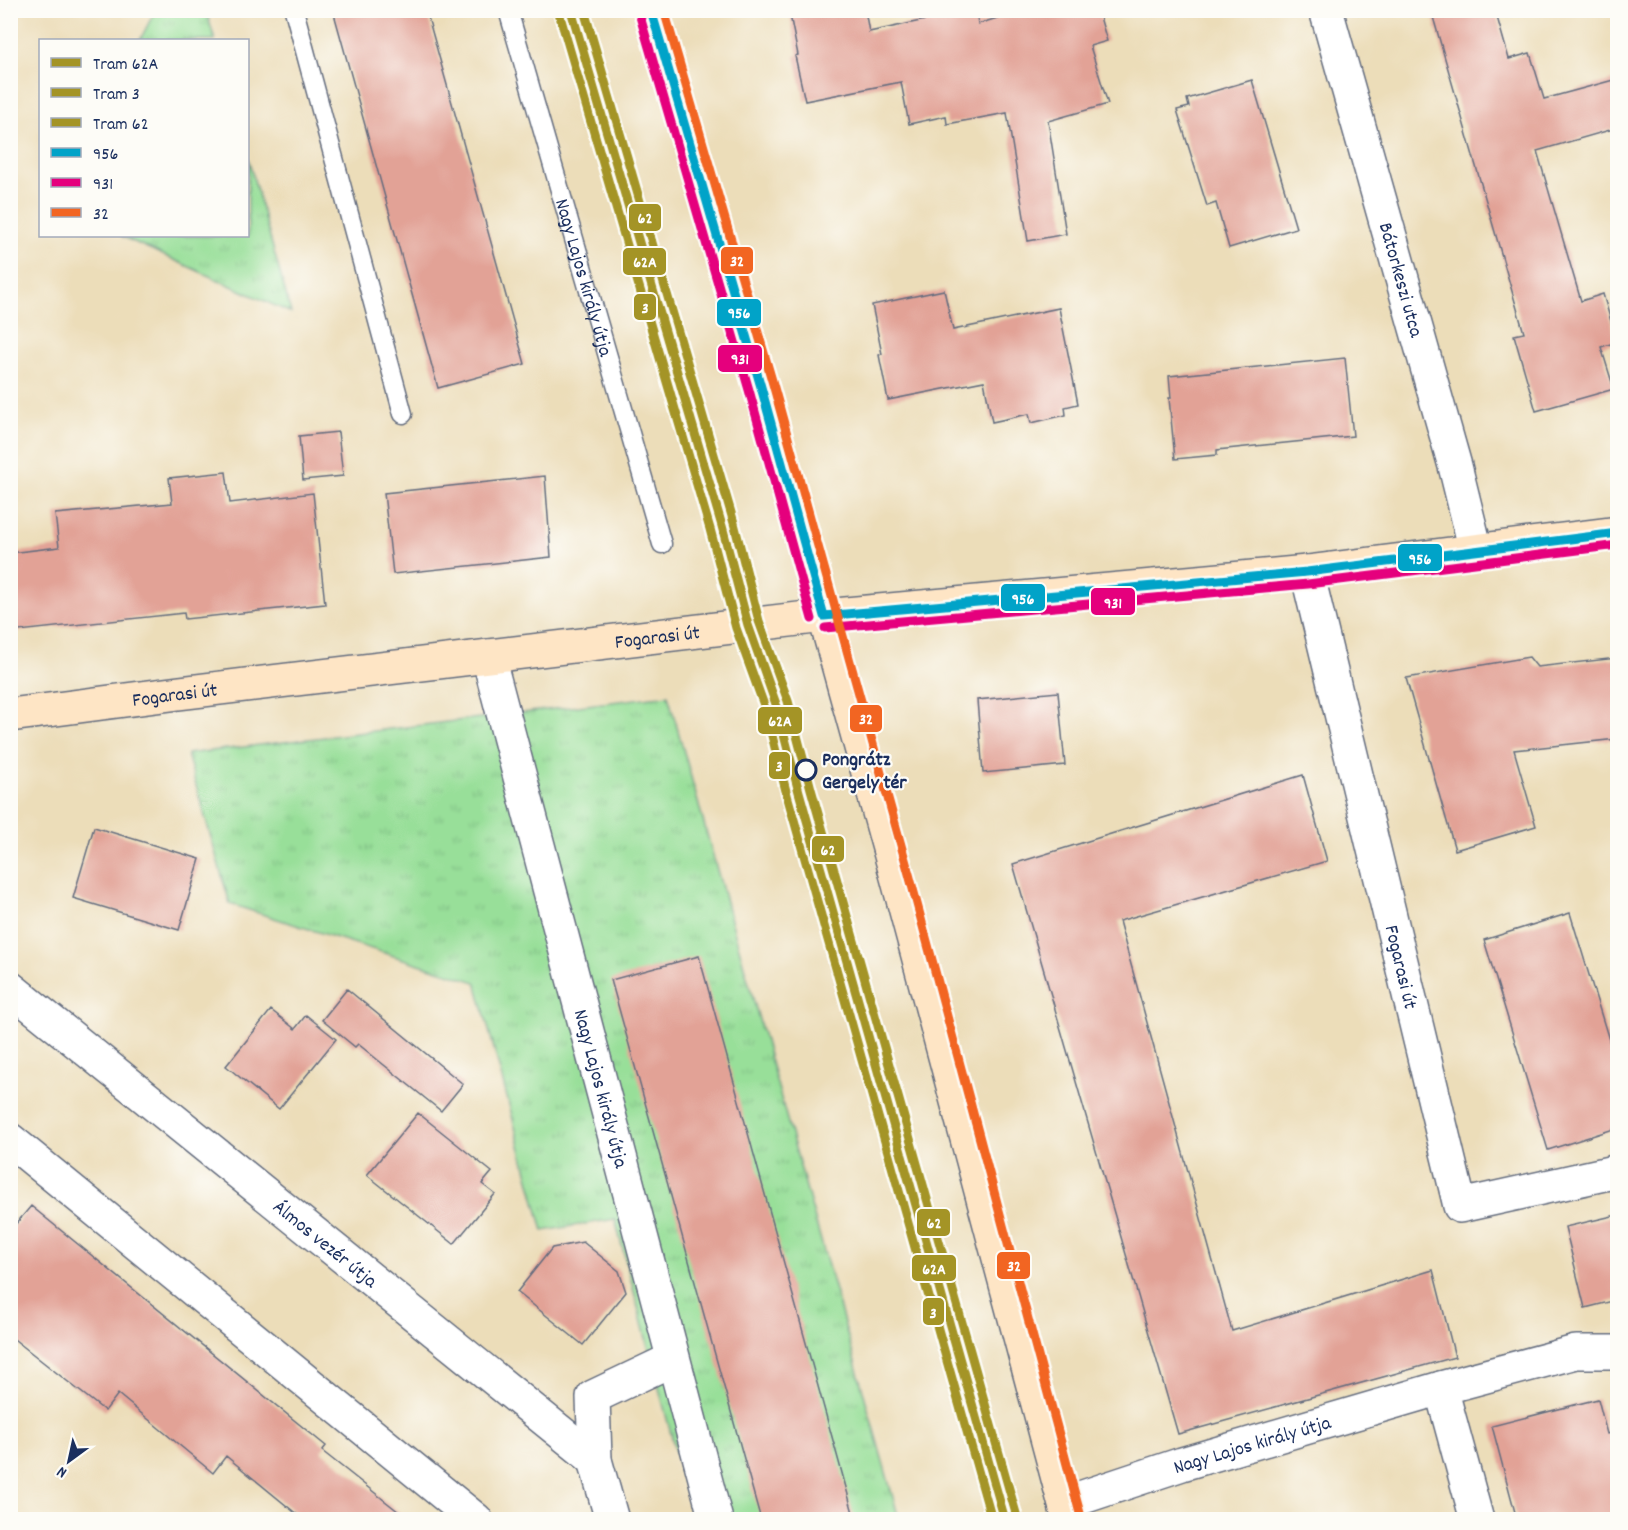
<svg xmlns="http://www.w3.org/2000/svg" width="1628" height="1530" font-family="Dekko,sans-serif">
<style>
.park{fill:url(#park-tufts);stroke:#5a877c;stroke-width:1.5}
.building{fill:#e2a296}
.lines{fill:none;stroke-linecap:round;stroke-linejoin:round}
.lane-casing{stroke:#646c7e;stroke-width:21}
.street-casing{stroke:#646c7e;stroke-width:36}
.secondary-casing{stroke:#646c7e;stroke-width:36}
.lane{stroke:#fff;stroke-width:18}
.street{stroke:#fff;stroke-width:33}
.secondary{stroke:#fee5c5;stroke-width:33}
.bus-1-casing{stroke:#fdfcf7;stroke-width:14}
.bus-2-casing{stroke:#fdfcf7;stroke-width:14}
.bus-3-casing{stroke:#fdfcf7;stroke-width:14}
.bus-1{stroke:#01a3c8;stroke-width:9}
.bus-2{stroke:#e5007d;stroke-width:9}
.bus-3{stroke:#f26522;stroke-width:9}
.tram-1-casing{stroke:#fdfcf7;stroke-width:14}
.tram-2-casing{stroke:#fdfcf7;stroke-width:14}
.tram-3-casing{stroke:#fdfcf7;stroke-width:14}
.tram-1{stroke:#a49426;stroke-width:9}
.tram-2{stroke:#a49426;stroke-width:9}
.tram-3{stroke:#a49426;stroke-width:9}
.stop-dot{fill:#fdfcf7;stroke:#1b2f5e;stroke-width:3}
.labels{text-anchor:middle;stroke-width:4.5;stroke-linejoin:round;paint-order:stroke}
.street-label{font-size:20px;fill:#1b2f5e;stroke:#fdfcf7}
.stop-label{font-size:20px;font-weight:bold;fill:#1b2f5e;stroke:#fdfcf7;text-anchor:start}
.line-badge{stroke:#fdfcf7;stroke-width:2}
.badge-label{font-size:16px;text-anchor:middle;font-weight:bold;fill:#fff}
</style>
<defs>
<pattern id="park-tufts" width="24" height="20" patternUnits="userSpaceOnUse" patternTransform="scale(1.5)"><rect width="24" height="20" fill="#98df99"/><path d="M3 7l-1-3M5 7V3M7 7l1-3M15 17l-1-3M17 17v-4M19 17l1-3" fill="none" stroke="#82c086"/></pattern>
</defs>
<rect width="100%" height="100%" fill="#fdfcf7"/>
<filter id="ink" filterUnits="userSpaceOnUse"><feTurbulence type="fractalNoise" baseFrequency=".0167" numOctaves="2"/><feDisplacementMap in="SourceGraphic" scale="12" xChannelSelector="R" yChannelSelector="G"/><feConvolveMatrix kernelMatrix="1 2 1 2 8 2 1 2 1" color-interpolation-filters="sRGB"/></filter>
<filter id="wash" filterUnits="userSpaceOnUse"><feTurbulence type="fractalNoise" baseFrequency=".008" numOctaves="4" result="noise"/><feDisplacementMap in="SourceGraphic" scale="24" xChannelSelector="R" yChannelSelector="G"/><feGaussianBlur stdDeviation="1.35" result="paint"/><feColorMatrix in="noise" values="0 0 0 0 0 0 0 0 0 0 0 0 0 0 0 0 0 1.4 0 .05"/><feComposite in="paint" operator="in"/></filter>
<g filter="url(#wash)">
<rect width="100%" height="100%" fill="#ecddb9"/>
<path class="park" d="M155,11H206L215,40H140Z
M248,158L291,313L121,236H248Z
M668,695L899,1519H693L615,1219L543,1231L476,982L230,904L187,754Z"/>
<g id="blocks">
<path class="building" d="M333,10H426L525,364L438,388Z
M789,10H865L869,32L972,10H976L978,24L1023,10H1098L1107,41L1090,46L1108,104L1048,121L1066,234L1028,241L1007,113L947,124L946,116L909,124L901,82L805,101L795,56L798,55Z
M1431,10H1495L1509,59L1530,53L1544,99L1617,79V128L1537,151L1581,301L1603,294L1617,342L1601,347L1614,389L1536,411L1514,335L1524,333Z
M1252,80L1296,228L1229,248L1216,203L1207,206L1177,110L1189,107L1187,99Z
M944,290L953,330L1059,308L1078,404L1065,407L1066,415L1031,423L1029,414L992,422L984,381L888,400L879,355L882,354L872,305Z
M1345,358L1353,436L1217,450V455L1175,459L1169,398H1171L1169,376Z
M338,432L343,476L303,480L299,436Z
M226,472L230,503L313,493L325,604L185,619L184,613L10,632V553L59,547L55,514L172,503L169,478Z
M545,476L551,557L393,574L384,493Z
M1529,657L1537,667L1617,658V739L1514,750L1536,826L1455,850L1406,678Z
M1058,692L1065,765L983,773L977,700Z
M1303,775L1327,861L1119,921L1232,1331L1433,1270L1455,1357L1178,1434L1013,864Z
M94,827L200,859L179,930L73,898Z
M1570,913L1617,1066V1128L1548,1150L1484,940Z
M699,956L855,1520H761L611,980Z
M347,989L463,1084L441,1111L358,1044L355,1047L322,1020Z
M271,1010L295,1029L306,1015L336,1039L279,1109L226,1066Z
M418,1113L492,1172L482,1184L495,1194L454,1244L367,1175Z
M31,1206L326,1446L322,1451L409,1520H304L226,1456L213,1473L118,1394L105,1411L10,1336V1231Z
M1617,1215V1300L1585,1308L1565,1227Z
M583,1242L619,1271L626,1292L583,1345L517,1292L552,1248Z
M1598,1399L1607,1434L1617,1432V1520H1517L1492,1426Z"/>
</g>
</g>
<g filter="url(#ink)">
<use href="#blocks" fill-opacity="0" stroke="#646c7e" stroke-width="1.5"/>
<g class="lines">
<defs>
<g id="lane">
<path d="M294,10L403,414"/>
<path id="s1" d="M508,10L662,544"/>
</g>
<g id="street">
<path id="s2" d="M1326,10L1455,466L1476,551"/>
<path id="s3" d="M1307,572L1460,1206L1618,1171"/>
<path id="s4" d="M488,656L716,1520"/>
<path id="s5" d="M10,988L595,1460"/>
<path d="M10,1140L476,1520"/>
<path d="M1441,1388L1477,1520"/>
<path id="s6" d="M1065,1503L1182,1464L1441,1388L1576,1352H1618"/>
<path d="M612,1520L595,1460L593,1397L673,1359"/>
</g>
<g id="secondary">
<path d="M651,10L761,387L897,877L1069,1520"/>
<path id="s7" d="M10,715L179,693L824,616L1307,572L1618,533"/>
</g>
</defs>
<use href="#lane" class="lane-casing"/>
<use href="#street" class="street-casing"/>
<use href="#secondary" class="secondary-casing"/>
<use href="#lane" class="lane"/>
<use href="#street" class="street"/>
<use href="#secondary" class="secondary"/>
<defs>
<path id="bus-1" d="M651,10L761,387L824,616
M824,616L1307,572L1618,533"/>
<path id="bus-2" d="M639,13L749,390L812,619
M825,628L1308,584L1618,545"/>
<path id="bus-3" d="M664,10L773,384L909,874L1081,1517"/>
</defs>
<use href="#bus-1" class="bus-1-casing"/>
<use href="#bus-2" class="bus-2-casing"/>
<use href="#bus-3" class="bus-3-casing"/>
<use href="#bus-1" class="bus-1"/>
<use href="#bus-2" class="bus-2"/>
<use href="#bus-3" class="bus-3"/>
<defs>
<path id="tram-1" d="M571,10L722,526L748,625L776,704L799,792L1005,1520"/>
<path id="tram-2" d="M559,13L710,529L736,628L765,708L787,795L992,1520"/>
<path id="tram-3" d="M584,10L734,523L759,621L788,701L811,789L1017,1517"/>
</defs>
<use href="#tram-1" class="tram-1-casing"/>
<use href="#tram-2" class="tram-2-casing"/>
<use href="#tram-3" class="tram-3-casing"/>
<use href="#tram-1" class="tram-1"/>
<use href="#tram-2" class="tram-2"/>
<use href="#tram-3" class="tram-3"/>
</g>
</g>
<circle class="stop-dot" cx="806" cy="770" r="10"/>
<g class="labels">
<g class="street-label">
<text dy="7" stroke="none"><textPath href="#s1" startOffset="278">Nagy Lajos király útja</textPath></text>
<text dy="7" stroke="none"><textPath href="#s2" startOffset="280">Bátorkeszi utca</textPath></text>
<text dy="7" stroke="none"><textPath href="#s7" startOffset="652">Fogarasi út</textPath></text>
<text dy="7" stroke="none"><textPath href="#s7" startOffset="166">Fogarasi út</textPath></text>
<text dy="7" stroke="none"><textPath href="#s3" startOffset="406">Fogarasi út</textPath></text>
<text dy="7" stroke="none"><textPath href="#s4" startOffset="447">Nagy Lajos király útja</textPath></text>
<text dy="7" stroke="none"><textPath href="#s5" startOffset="406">Álmos vezér útja</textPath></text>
<text dy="7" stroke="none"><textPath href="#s6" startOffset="196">Nagy Lajos király útja</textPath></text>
</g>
<g class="stop-label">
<text x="822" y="765">Pongrátz<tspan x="822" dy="23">Gergely tér</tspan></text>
</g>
</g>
<g class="line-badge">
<rect x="628" y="203" width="34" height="29" rx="6" fill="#a49426"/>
<rect x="720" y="246" width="34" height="29" rx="6" fill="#f26522"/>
<rect x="622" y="247" width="45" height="29" rx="6" fill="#a49426"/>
<rect x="633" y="293" width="24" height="28" rx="6" fill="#a49426"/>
<rect x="716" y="298" width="46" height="29" rx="6" fill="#01a3c8"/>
<rect x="717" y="344" width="46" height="29" rx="6" fill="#e5007d"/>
<rect x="1397" y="543" width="46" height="29" rx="6" fill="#01a3c8"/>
<rect x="1000" y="583" width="46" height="29" rx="6" fill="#01a3c8"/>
<rect x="1090" y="587" width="46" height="29" rx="6" fill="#e5007d"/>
<rect x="849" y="704" width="34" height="29" rx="6" fill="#f26522"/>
<rect x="757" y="706" width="46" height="29" rx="6" fill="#a49426"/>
<rect x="768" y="751" width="23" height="29" rx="6" fill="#a49426"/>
<rect x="811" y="835" width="34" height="28" rx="6" fill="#a49426"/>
<rect x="916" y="1208" width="35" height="29" rx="6" fill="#a49426"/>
<rect x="996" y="1251" width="35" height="29" rx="6" fill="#f26522"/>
<rect x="911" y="1254" width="46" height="28" rx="6" fill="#a49426"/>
<rect x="922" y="1297" width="23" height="29" rx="6" fill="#a49426"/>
</g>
<g class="badge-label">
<text x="645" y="223">62</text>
<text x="737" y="266">32</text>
<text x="645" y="267">62A</text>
<text x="645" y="313">3</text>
<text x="739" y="318">956</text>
<text x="740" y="364">931</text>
<text x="1420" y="564">956</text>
<text x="1023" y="604">956</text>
<text x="1113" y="608">931</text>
<text x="866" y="724">32</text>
<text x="780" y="726">62A</text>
<text x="779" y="771">3</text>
<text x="828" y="855">62</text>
<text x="934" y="1228">62</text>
<text x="1014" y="1271">32</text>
<text x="934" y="1274">62A</text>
<text x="933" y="1318">3</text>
</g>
<rect width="1628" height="1530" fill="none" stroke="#fdfcf7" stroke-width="36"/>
<rect x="39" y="39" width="210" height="198" fill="#fdfcf7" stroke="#a3aaba" stroke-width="1.5"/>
<rect x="51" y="58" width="30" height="9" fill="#a49426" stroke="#a3aaba" stroke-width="1.5"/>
<text x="93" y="69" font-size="18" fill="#1b2f5e">Tram 62A</text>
<rect x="51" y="88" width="30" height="9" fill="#a49426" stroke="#a3aaba" stroke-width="1.5"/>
<text x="93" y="99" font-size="18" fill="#1b2f5e">Tram 3</text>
<rect x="51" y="118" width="30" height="9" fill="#a49426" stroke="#a3aaba" stroke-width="1.5"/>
<text x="93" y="129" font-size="18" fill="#1b2f5e">Tram 62</text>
<rect x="51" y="148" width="30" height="9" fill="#01a3c8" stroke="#a3aaba" stroke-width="1.5"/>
<text x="93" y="159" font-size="18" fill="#1b2f5e">956</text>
<rect x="51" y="178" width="30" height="9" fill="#e5007d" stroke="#a3aaba" stroke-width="1.5"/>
<text x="93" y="189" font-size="18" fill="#1b2f5e">931</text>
<rect x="51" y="208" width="30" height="9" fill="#f26522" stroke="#a3aaba" stroke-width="1.5"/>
<text x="93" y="219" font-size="18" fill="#1b2f5e">32</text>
<g transform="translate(69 1461) rotate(213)" stroke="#fdfcf7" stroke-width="4.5" paint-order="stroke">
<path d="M0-4.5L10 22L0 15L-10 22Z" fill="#1b2f5e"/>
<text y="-9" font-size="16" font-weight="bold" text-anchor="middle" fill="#1b2f5e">N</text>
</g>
</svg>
